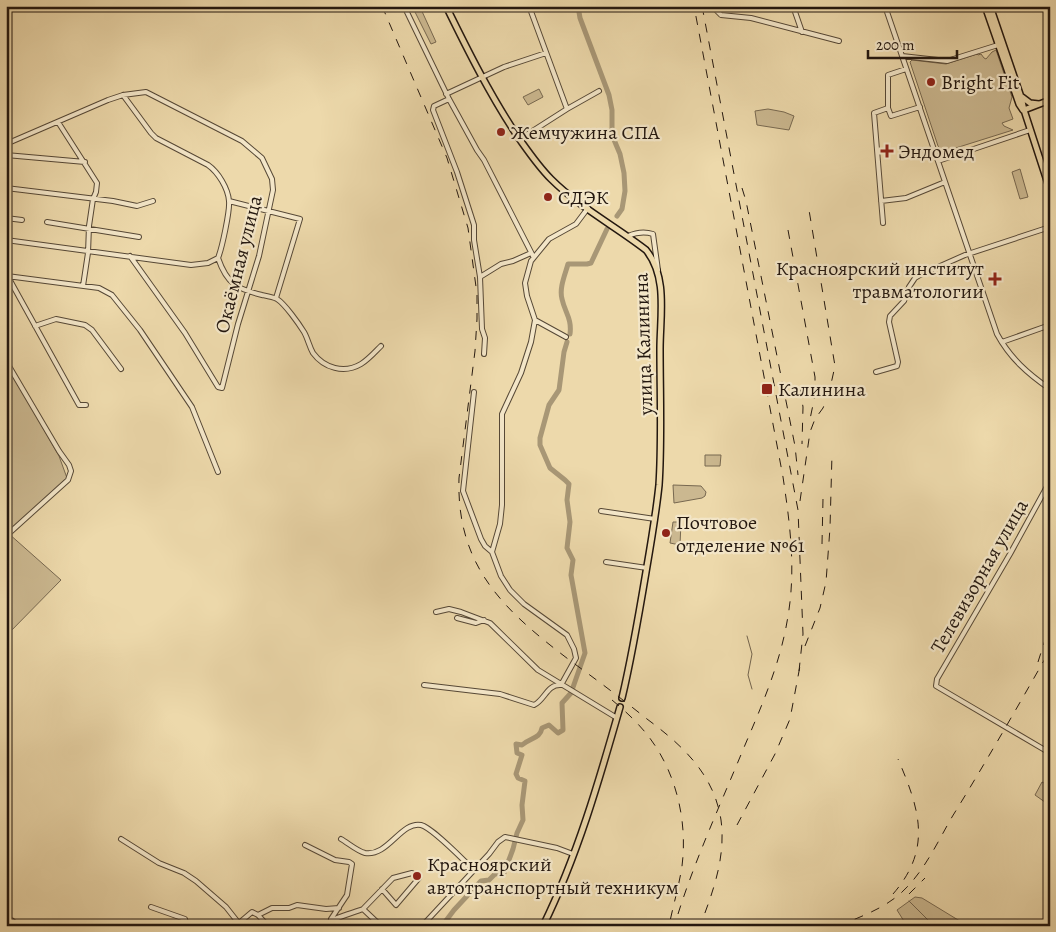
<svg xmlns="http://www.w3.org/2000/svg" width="1056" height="932" font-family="Alegreya,serif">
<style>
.green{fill:#cbb890;stroke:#776850}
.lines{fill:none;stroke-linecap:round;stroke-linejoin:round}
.stream{stroke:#73644d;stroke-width:1}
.river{stroke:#a89776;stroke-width:5}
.minor-casing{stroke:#564836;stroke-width:6}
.major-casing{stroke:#23170f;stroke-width:8}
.minor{stroke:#f3e6c8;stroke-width:4}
.major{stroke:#edd9ab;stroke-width:5}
.rail{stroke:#23170f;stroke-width:1;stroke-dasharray:9 9;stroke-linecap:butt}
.poi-dot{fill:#8f2418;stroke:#f3e6c8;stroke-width:2}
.labels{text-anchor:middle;stroke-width:4.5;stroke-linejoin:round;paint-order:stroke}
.poi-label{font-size:20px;fill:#23170f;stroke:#f3e6c8;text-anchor:start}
.street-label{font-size:20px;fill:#23170f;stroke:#f3e6c8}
</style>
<rect width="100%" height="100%" fill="#edd9ab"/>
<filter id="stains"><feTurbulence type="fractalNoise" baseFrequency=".004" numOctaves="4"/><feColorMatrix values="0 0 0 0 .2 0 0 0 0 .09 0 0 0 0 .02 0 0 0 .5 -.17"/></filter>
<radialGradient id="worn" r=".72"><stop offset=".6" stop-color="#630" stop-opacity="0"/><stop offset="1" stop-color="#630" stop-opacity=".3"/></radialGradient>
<path class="green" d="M420,7L436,42L431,44L414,10Z
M996,50L1012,97L1009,108L1013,119L1002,123L1004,126L1013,130L943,152L938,146L910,62L912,60L946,64L977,54L978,55L981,54L984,58L986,59L992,52Z
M539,89L543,97L528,105L523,97Z
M768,109L784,112L794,116L789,130L757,125L755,111Z
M1020,169L1028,197L1020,199L1012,172Z
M6,363L59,456L67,478L8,533L61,580L6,636Z
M705,455H721L720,466H705Z
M673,485L701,486L706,492L705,496L702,498L674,503Z
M673,522H681L680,545L670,543Z
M1042,782L1050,786L1049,805L1035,795Z
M915,897L922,898L968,926H907L897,910Z"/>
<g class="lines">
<path class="stream" d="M747,636L752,654L748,675L752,689
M909,901L934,926"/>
<path class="river" d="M578,6L580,18L609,95L612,110V135L620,154L624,173L625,191L622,209L617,216
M570,334C572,318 565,313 562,299C559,288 565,275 568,264H587L591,263L607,229
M442,926L454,910L481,881L489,880L495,874L504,873L513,849L517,833L523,820L522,805L525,781L518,778L516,774L522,755L517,753L516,744L522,745C531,737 540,739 542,728L549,725L558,733L563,730L562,703L571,693L585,653L571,575L573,560L567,548L570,522L567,500L569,484L565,480L550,468L540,445V438L549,405L559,390L564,352L567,342"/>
<defs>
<path id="minor" d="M404,6L449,99L477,150L484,160L533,256
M529,6L567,109
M712,6L721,15L751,18L839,41
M767,6L768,9
M793,6L802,32
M885,6L997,334C1010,358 1028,374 1050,389
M902,56L947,61L998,45
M446,94L504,67L546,53
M123,95L151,133L156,138L208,165C218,172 228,188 229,201C230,211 222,248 218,258
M449,99L434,106L433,110L457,172L474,225V240L480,277L482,329L485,338L484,354
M888,108L891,116L920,107
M58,122L97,183L96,192L93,199L89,226L88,253L83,286
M520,139L567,109L599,91
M6,144L108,100L123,95L146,92L242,141L262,158L272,179L273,190L259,256L238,324L222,388L218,387L185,333L130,256
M6,155L85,162
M938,161L1030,130
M6,188L113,201L137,206L153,201
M229,201L300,219L276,298
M881,201L906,198L945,182
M6,218L22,220
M47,222L139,237
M883,223L874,113L888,108V75L906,69
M628,236C637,232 644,231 653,234L658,270
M6,240L191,265L208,263L218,258
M218,258C227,284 237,289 262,295C267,296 273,297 277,299C285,304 299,324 304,332C308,339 309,346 313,353C324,368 344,374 361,364C368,360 375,352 381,346
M7,275L79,405H86
M7,276L99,288L112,295L140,330L192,407L218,472
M480,277L501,264L513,261L531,253
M35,326L56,319L85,325L92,330L121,369
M566,337L535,320L527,296L525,283L531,261L549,239L576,224L588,208
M1002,342L1050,325
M6,361L59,451L69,465L71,471L68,480L6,536
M876,372L897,366L898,362L889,322L890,316L904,301L909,287L915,278L920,275L965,255L1050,227
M474,392L463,491L481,539L485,546L492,552
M1050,481L1010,554L937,679L936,686L1050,753
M601,511L655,519
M606,562L647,568
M436,612L449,609L461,612L490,623L538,670L617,718
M457,618L476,623L484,620
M424,685L500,694L534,705C545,700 547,684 561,685L576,658L574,649L567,635L524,604L510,590L501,576L492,552L500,524L502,505V414L521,373L531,342L535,320
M121,839L159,863L184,873L196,881L226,907L241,926
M341,839C348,843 357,851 365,853C388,857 401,821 421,825C433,828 464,861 474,870
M305,845L335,860L349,862L352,864L347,895L331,919
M151,907L185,919L187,926
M363,909L393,878L412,873L419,878L396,905L382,889
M258,915L268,926
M6,916L19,926
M239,923L252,912L258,915L272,908H289L297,905L326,909L339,908
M209,926H218
M324,926C334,917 350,914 363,909L381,926
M422,926L489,854L498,842L505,837L557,848L573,854"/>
<path id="major" d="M446,6C468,51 490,95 518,137C528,151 538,166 551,179C579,207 615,226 646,250C668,277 660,316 660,349C660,394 662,440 659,485C656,514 651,543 646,572C639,614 632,656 622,698
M985,6L1019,104L1023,110
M990,6L1021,97L1024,110L1050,190
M1022,97L1030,103L1039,104
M1024,110L1050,100
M543,926C577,857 599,781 620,707"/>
</defs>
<use href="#minor" class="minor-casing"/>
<use href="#major" class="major-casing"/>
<use href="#minor" class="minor"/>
<use href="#major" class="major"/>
<path class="rail" d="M382,6L447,158L468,228L477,294V319L475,351L459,478C456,568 506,612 572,662C597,680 622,699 647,719C682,745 714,774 721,820C726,857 713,892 700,926
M702,6L798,510L803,634L799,671
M742,188L746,201L795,446L798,475
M788,230L815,377V395L809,424
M800,387L803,407L802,444
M800,501L810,432L815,419L823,408L829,393L835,366L808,204
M822,544L823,499
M805,646L820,608L826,582L830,528L832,454
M1038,662L1050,624
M612,700C624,710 635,720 645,732C675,768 688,819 682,866C679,886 673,906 669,926
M737,825L775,754L790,719L800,666
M893,894C933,848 919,808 898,759
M909,894L925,878
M678,914C696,857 722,801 745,745C763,703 781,661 788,616C796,569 790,524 783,477L694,6
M838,926C860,917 883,909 901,893C924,872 937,843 952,817C986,762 1018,706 1050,650"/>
</g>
<g class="poi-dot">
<circle cx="931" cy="82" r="5"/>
<circle cx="501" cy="132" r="5"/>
<path d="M884.5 143.5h5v5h5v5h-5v5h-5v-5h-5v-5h5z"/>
<circle cx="548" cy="197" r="5"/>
<path d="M992.5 271.5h5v5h5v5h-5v5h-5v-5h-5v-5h5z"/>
<rect x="761" y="383" width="12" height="12" rx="2.5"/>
<circle cx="666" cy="533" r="5"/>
<circle cx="417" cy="876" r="5"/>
</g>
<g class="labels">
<g class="poi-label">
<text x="941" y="89">Bright Fit</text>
<text x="511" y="139">Жемчужина СПА</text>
<text x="898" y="158">Эндомед</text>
<text x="558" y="204">СДЭК</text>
<text x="984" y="275" text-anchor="end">Красноярский институт<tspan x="984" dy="23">травматологии</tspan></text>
<text x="778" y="396">Калинина</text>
<text x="676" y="529">Почтовое<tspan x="676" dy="23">отделение №61</tspan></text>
<text x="427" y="871">Красноярский<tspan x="427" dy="23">автотранспортный техникум</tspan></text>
</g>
<g class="street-label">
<text transform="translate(238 264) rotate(-76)" y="7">Окаёмная улица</text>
<text transform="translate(643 344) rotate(-92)" y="7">улица Калинина</text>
<text transform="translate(979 576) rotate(-60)" y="7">Телевизорная улица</text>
</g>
</g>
<rect width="1056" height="932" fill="none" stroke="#edd9ab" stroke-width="25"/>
<rect x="8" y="8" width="1041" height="917" fill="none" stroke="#23170f" stroke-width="2.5"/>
<rect x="12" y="12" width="1031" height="907" fill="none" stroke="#23170f"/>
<path d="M868 50v8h89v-8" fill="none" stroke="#23170f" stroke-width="2.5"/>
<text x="876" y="50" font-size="15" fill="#23170f" stroke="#f3e6c8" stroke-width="4" paint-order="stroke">200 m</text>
<rect width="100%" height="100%" filter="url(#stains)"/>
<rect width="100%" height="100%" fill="url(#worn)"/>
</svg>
